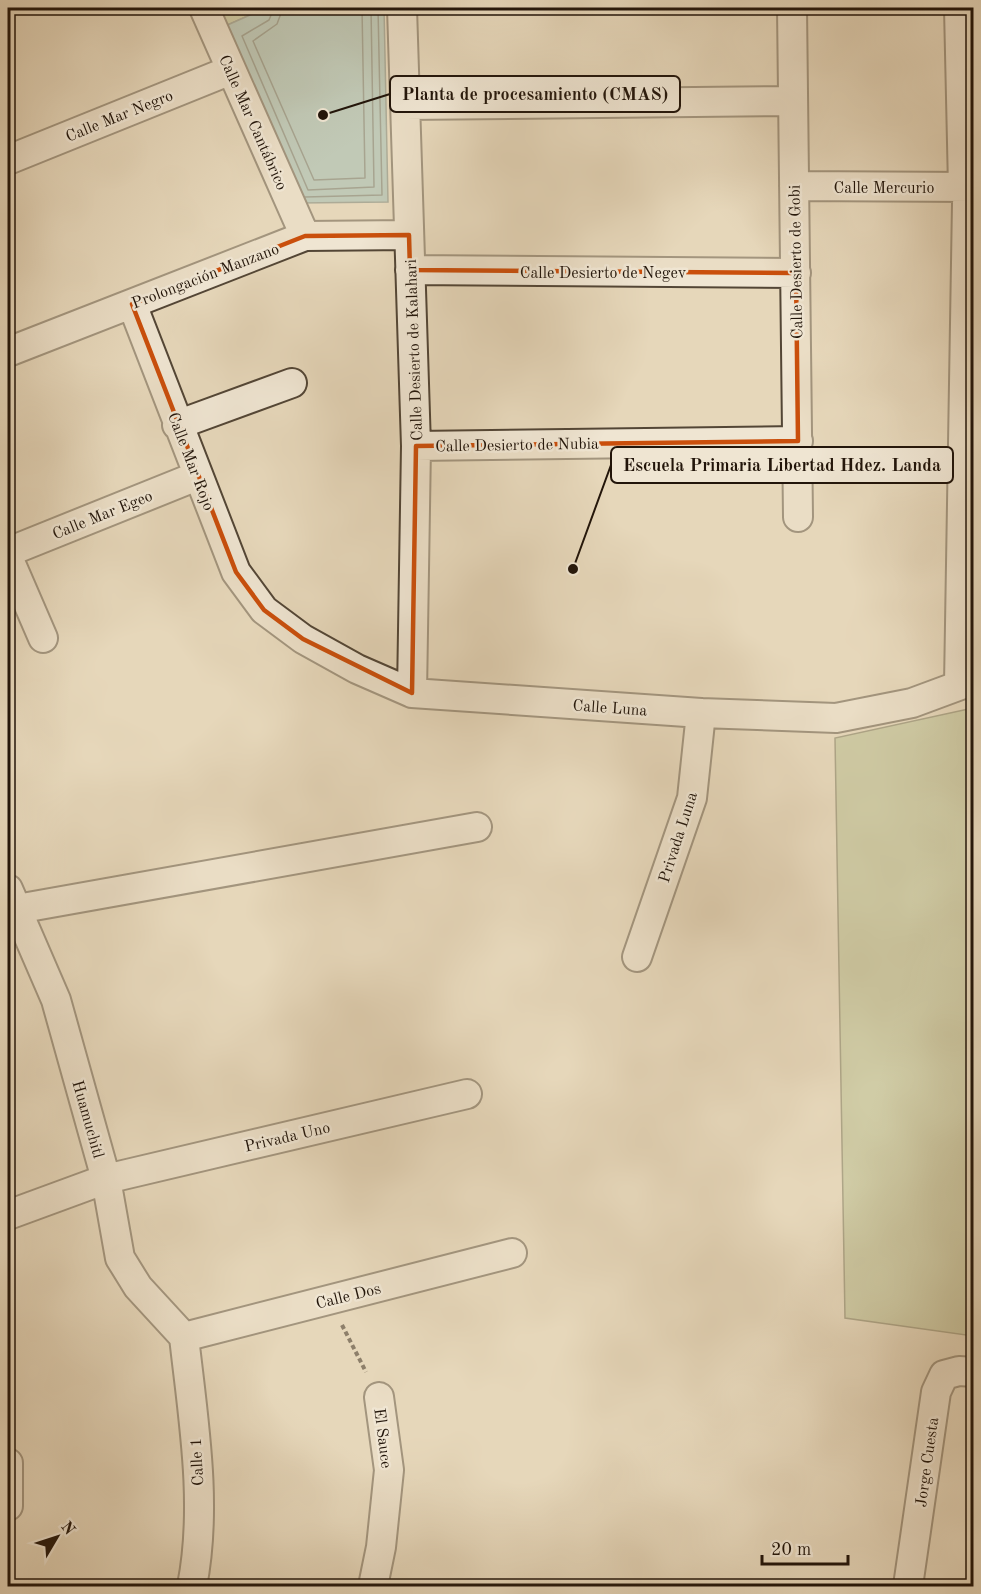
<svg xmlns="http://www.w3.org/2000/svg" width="981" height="1594" font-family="'Old Standard TT',serif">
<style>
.green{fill:#b7be8e;stroke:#6c6a4c;stroke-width:1.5}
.water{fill:#96b9b1;stroke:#68776e;stroke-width:1.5}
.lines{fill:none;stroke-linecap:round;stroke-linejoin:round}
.shore{stroke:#5c675e;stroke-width:1.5}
.minor-casing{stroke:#534636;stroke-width:32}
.path{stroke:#22150a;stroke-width:4;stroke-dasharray:4.5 3;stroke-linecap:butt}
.minor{stroke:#efe5d2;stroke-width:28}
.marked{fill:none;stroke:#ca4f0c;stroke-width:4.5;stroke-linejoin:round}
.labels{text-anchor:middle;stroke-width:5;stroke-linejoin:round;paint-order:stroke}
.street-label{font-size:16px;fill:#22150a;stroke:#efe5d2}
.leader{fill:none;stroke:#22150a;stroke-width:2}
.callout-dot{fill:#22150a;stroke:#efe5d2;stroke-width:2}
.callout{fill:#efe5d2;stroke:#22150a;stroke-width:2}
.callout-label{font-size:18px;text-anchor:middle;font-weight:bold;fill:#22150a}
</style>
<rect width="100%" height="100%" fill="#e6d7ba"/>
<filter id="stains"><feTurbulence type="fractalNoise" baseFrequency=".00333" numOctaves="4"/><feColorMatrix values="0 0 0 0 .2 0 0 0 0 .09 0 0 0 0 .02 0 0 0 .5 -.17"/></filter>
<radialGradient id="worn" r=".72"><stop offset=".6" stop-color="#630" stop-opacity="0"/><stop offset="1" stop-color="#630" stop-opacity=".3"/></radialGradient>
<path class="green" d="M216,8H266L223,27Z
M973,708H974L973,1336L845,1318L835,738Z"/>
<path class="water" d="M266,8H384L388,202L298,203L223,27Z"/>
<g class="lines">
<path class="shore" d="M274,8L269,20L242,36L308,190L374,187L371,8
M283,8L277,24L253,41L314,180L365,178L362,8
M305,197L382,195L378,8"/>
<defs>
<path id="minor" d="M204,8L305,236
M402,8L416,446L412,693
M792,8L798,517
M959,8L963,187
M405,105L793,101
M8,160L231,70
M794,186L974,187
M410,270L796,273
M132,304L236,572L264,610L303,639L357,669L412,693L701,713L836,718L912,703L974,680
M8,352L305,236L409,235
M177,425L292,383
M416,446L798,441
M8,552L197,476
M8,557L43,638
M959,685L967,203
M8,889L56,1000L106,1179L120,1258L138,1287L184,1337
M17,909L477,827
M637,957L692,798L701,713
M8,1215L106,1179L467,1094
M184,1337L512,1253
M184,1337C193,1418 208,1505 192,1586
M8,1463V1506
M373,1586L381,1547L389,1470L379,1397
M908,1586L936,1392L944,1375L959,1371L974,1372"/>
</defs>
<use href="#minor" class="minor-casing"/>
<path class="path" d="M342,1325L366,1372"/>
<use href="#minor" class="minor"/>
</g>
<path d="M0 0H981V1594H0ZM409,235L410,270L796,273L798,441L416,446L412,693L303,639L264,610L236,572L132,304L305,236Z" fill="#e6d7ba" fill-opacity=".55" fill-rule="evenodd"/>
<path class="marked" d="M409,235L410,270L796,273L798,441L416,446L412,693L303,639L264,610L236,572L132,304L305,236Z"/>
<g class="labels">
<g class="street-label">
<text transform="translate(119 115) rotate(-22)" y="6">Calle Mar Negro</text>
<text transform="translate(254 122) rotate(66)" y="6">Calle Mar Cantábrico</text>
<text x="884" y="193">Calle Mercurio</text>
<text transform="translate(795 262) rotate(-91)" y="6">Calle Desierto de Gobi</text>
<text x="603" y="278">Calle Desierto de Negev</text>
<text transform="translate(205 275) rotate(-21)" y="6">Prolongación Manzano</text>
<text transform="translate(413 350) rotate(-92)" y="6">Calle Desierto de Kalahari</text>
<text transform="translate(517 444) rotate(-1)" y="6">Calle Desierto de Nubia</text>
<text transform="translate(192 461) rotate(69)" y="6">Calle Mar Rojo</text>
<text transform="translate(102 514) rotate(-22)" y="6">Calle Mar Egeo</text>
<text transform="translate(610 707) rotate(4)" y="6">Calle Luna</text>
<text transform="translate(677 837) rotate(-72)" y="6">Privada Luna</text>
<text transform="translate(89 1119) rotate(74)" y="6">Huamuchitl</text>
<text transform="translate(287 1136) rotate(-13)" y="6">Privada Uno</text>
<text transform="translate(348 1295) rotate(-14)" y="6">Calle Dos</text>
<text transform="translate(384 1438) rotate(83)" y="6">El Sauce</text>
<text transform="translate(196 1462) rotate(-93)" y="6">Calle 1</text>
<text transform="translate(926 1462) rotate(-82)" y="6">Jorge Cuesta</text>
</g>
</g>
<path class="leader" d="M323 115L390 94M573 569L611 465"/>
<g class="callout-dot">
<circle cx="323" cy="115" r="6"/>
<circle cx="573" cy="569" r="6"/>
</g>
<g class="callout">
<rect x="390" y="76" width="290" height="36" rx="6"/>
<rect x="611" y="447" width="342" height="36" rx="6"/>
</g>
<g class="callout-label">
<text x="535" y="100">Planta de procesamiento (CMAS)</text>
<text x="782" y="471">Escuela Primaria Libertad Hdez. Landa</text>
</g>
<rect width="981" height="1594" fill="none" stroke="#e6d7ba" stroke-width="30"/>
<rect x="9" y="9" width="963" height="1576" fill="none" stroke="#22150a" stroke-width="3"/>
<rect x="15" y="15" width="951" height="1564" fill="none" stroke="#22150a" stroke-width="1.5"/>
<g transform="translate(57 1537) rotate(51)" stroke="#efe5d2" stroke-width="4.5" paint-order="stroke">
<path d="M0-4.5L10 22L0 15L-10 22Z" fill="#22150a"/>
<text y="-9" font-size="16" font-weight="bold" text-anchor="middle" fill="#22150a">N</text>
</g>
<path d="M762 1555v9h86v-9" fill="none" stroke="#22150a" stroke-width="3"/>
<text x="771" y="1555" font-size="18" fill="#22150a" stroke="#efe5d2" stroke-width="4.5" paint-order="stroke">20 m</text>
<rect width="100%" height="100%" filter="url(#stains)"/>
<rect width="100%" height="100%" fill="url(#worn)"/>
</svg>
